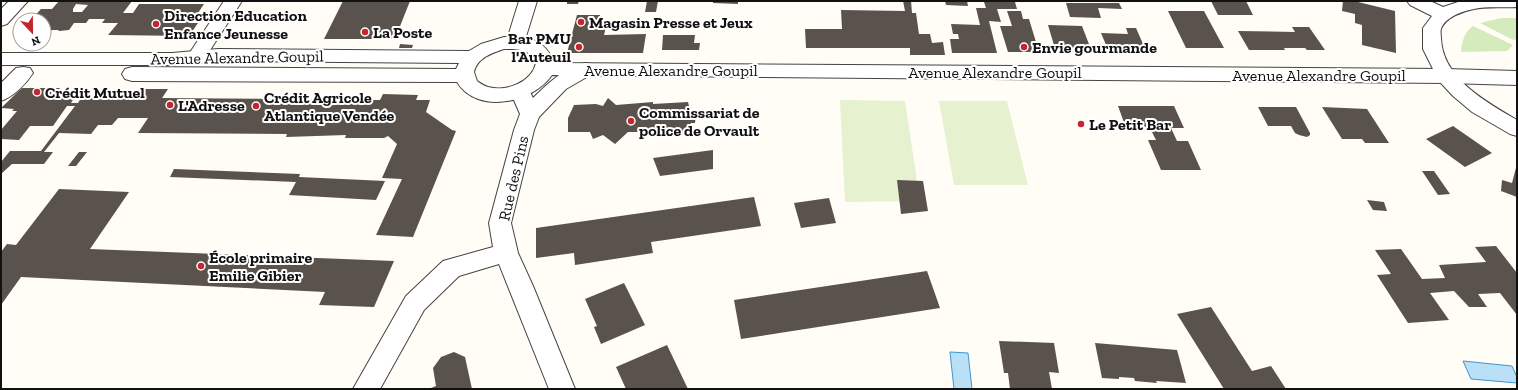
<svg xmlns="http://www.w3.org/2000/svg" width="1518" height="390" font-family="'Zilla Slab',serif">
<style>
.green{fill:#d5ebbd}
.pitch{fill:#e6f2cf}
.water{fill:#b9e0f7;stroke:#3f96cf}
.building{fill:#5a524d;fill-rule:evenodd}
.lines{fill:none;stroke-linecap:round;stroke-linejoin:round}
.minor-casing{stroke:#444;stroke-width:2}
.tertiary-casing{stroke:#444;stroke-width:2}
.minor{fill:#fff;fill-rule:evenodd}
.tertiary{fill:#fff;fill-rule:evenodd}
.poi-dot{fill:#c4262e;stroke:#fff;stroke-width:1.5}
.labels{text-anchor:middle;stroke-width:4;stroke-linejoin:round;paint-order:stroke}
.poi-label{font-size:16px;font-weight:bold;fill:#111;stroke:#fff;text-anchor:start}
.street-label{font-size:16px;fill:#111;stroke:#fff}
</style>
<rect width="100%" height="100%" fill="#fffdf5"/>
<path class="green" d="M1501,18H1517V39L1513,40L1480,23Z
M1473,26L1513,45L1507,51L1461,52C1462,42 1464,32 1473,26Z"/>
<path class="pitch" d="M840,100L905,101L920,201L845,202Z
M939,101H1007L1028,185H954Z"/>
<path class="water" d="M950,352L968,353L972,389H954Z
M1463,361L1512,366L1517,377V383L1471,379Z"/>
<path class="building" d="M59,1H132L123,13H133L139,4H204L198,13H201L198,17L195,18L191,23H198L189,36L108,35L118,23H102L105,19H89L86,23H74L69,30L59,31L58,30H53L49,31V30H44V20H31L41,9H52ZM76,4L88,5L82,12H73V9Z
M343,1H410L395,39H324Z
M567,1H579L578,4H567Z
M647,1H658L656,12H645Z
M713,1H738V4L713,3Z
M903,1H911L912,13H916L919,34H930L932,43L943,42L945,55H910V48H806L805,29H842L841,10L905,11Z
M945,1H967L968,6L946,5Z
M1211,1H1246L1253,15H1218Z
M1343,1H1354L1395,11L1396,53L1362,45V25L1355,23V14L1342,11Z
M984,2H1015L1017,9H997L1001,22L989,21L997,53H952L950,39H959L958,34H953L951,24L980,25L976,8H986Z
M1066,3H1119L1122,9L1098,8L1101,18L1070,17Z
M1007,11H1021L1023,19H1029L1039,52H1008L1000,26H1012Z
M1168,11H1204L1224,48H1186Z
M577,15H600L598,26L606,27L604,35L646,34L643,53H567Z
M1048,25L1082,26L1092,52H1056Z
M1292,27H1309L1325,50H1307L1305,48H1284L1285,50H1249L1238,31L1295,32Z
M1126,28H1136L1147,53L1109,52L1101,33L1128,34Z
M663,35H695L694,43H700L699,50H662Z
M400,44L413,45L412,48H399Z
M22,88H60L54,95H76L71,103H78L81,98L130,99L137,89H168L162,98L380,100L383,94L418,95L416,100H430L426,112L452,130L456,131L413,237L376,235L402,179L382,178L397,144L388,136L384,138H345L346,135L286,137L287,134L138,133L148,118H118L112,125H98L91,134L59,133L44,152H53L44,164H12L1,174V162L10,151H41L75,106H67L53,126H30L19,140L1,139V130L17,111H12L14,109L1,108Z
M608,98L616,105L653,102V104L688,102L691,114H696L695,123H691L685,135H649L650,132H628L615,144L603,135L593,139L590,132H568V118L574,105L596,104L603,106Z
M1118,106H1174L1184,128H1171L1177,141H1188L1201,170H1161L1148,140H1156L1150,128H1126Z
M1258,107H1296L1310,133V135L1307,137L1299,135L1295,133L1291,126H1268Z
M1322,107L1367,109L1389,143H1365L1362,139H1342Z
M1453,126L1492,153L1465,167L1426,139Z
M713,150V169L660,176L653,158Z
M79,152H87L76,166H68Z
M1517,164V197L1501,191L1502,180L1512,183Z
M174,169L300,174L299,177L385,181L376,200L289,195L296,182L170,177Z
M1422,171H1434L1450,194L1438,195Z
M897,180L923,181L928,211L901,214Z
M59,189L129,192L90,249L394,261L374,307L319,305L325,292L21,277L1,305V252L7,244L16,245Z
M754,197L761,226L651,242L653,253L575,265L574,253L536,258V228Z
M829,198L836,223L801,228L794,203Z
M1367,200L1384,202L1387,211L1373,210Z
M1496,246L1517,273V315L1500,293L1478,294L1487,307H1469L1454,291L1430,293L1449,320L1408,323L1377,275L1391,274L1375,250L1401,249L1422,279L1445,278L1439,265L1486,262L1475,247Z
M927,271L940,308L741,339L734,300Z
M624,283L645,325L601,344L594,327L597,326L585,299Z
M1211,307L1252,371L1271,366L1286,389H1224L1177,314Z
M999,341L1054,343L1059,373L1049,372L1052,389H1010L1008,373H1004Z
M1095,343L1177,350L1186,383L1156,381L1157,383L1135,381L1134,378L1119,377V379L1102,378Z
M667,345L688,389H626L616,367Z
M454,352L465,357L472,389H432L431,388L436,386L433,368L441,357Z"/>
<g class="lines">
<defs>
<path id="minor" d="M9,1H28L7,24L1,26V9Z
M224,1H242L203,61L196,63L189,61L187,57Z
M519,1H537L524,43L522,47L515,49L508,47L506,43Z
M1407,1H1430L1443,7L1461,1H1517V7C1503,8 1487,6 1474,9C1463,11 1445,17 1441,29C1440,31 1441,36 1441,38C1442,78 1486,102 1517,120V136L1510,134L1472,112L1453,96L1439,81L1423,49V28L1432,16L1410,5Z
M585,63L592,64L595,69L592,74L566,89L539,117L534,130L511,223L518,253L533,286L575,389H549L499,264L459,276L424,310L380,389H353L406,296L443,261L493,247L489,223L514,130L520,114L510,91L513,86L520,84L527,86L533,98C548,83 564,68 585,63Z
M23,67L30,68L33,73C26,84 13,97 1,101V83L16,68Z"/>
<path id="tertiary" d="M504,37C530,37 543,38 555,63L1446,69L1517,71V85L1446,83L552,75C533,103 477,115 457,82L132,81L125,79L122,74L125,69L132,67L456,69L459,63L218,61L172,65H1V53H172L218,49L469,51L481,44ZM504,49C519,49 530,49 536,63C532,82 507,92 488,87C484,86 480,83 477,81L474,72C477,58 492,53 504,49Z"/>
</defs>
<use href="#minor" class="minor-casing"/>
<use href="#tertiary" class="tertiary-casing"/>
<use href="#minor" class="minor"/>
<use href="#tertiary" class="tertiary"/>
</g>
<g class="poi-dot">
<circle cx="581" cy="22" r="4"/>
<circle cx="156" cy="24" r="4"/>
<circle cx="365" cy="32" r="4"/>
<circle cx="579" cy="47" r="4"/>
<circle cx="1024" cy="47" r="4"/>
<circle cx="37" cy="92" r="4"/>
<circle cx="170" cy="105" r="4"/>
<circle cx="256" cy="106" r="4"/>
<circle cx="631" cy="121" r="4"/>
<circle cx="1081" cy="124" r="4"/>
<circle cx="201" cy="266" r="4"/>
</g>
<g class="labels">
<g class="poi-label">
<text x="164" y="21">Direction Education<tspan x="164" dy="18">Enfance Jeunesse</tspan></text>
<text x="589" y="28">Magasin Presse et Jeux</text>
<text x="373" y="38">La Poste</text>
<text x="571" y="44" text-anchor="end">Bar PMU<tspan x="571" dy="18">l'Auteuil</tspan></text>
<text x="1032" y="53">Envie gourmande</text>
<text x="45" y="98">Crédit Mutuel</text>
<text x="264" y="103">Crédit Agricole<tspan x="264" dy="18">Atlantique Vendée</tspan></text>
<text x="178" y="111">L'Adresse</text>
<text x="639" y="118">Commissariat de<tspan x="639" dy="18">police de Orvault</tspan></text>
<text x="1089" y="130">Le Petit Bar</text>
<text x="209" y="263">École primaire<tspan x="209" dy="18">Emilie Gibier</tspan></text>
</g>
<g class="street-label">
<text transform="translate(237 57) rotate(-1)" y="6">Avenue Alexandre Goupil</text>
<text x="671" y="76">Avenue Alexandre Goupil</text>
<text x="995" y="78">Avenue Alexandre Goupil</text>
<text x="1319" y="81">Avenue Alexandre Goupil</text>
<text transform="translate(513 178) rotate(-77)" y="6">Rue des Pins</text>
</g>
</g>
<rect width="1518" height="390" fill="none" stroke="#111111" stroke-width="4"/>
<g transform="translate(32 32) rotate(158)"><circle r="19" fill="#ffffff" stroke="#a0a0a0"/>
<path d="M0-3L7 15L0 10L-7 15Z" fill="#c4262e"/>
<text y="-6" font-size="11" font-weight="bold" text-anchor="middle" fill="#111111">N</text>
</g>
</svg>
